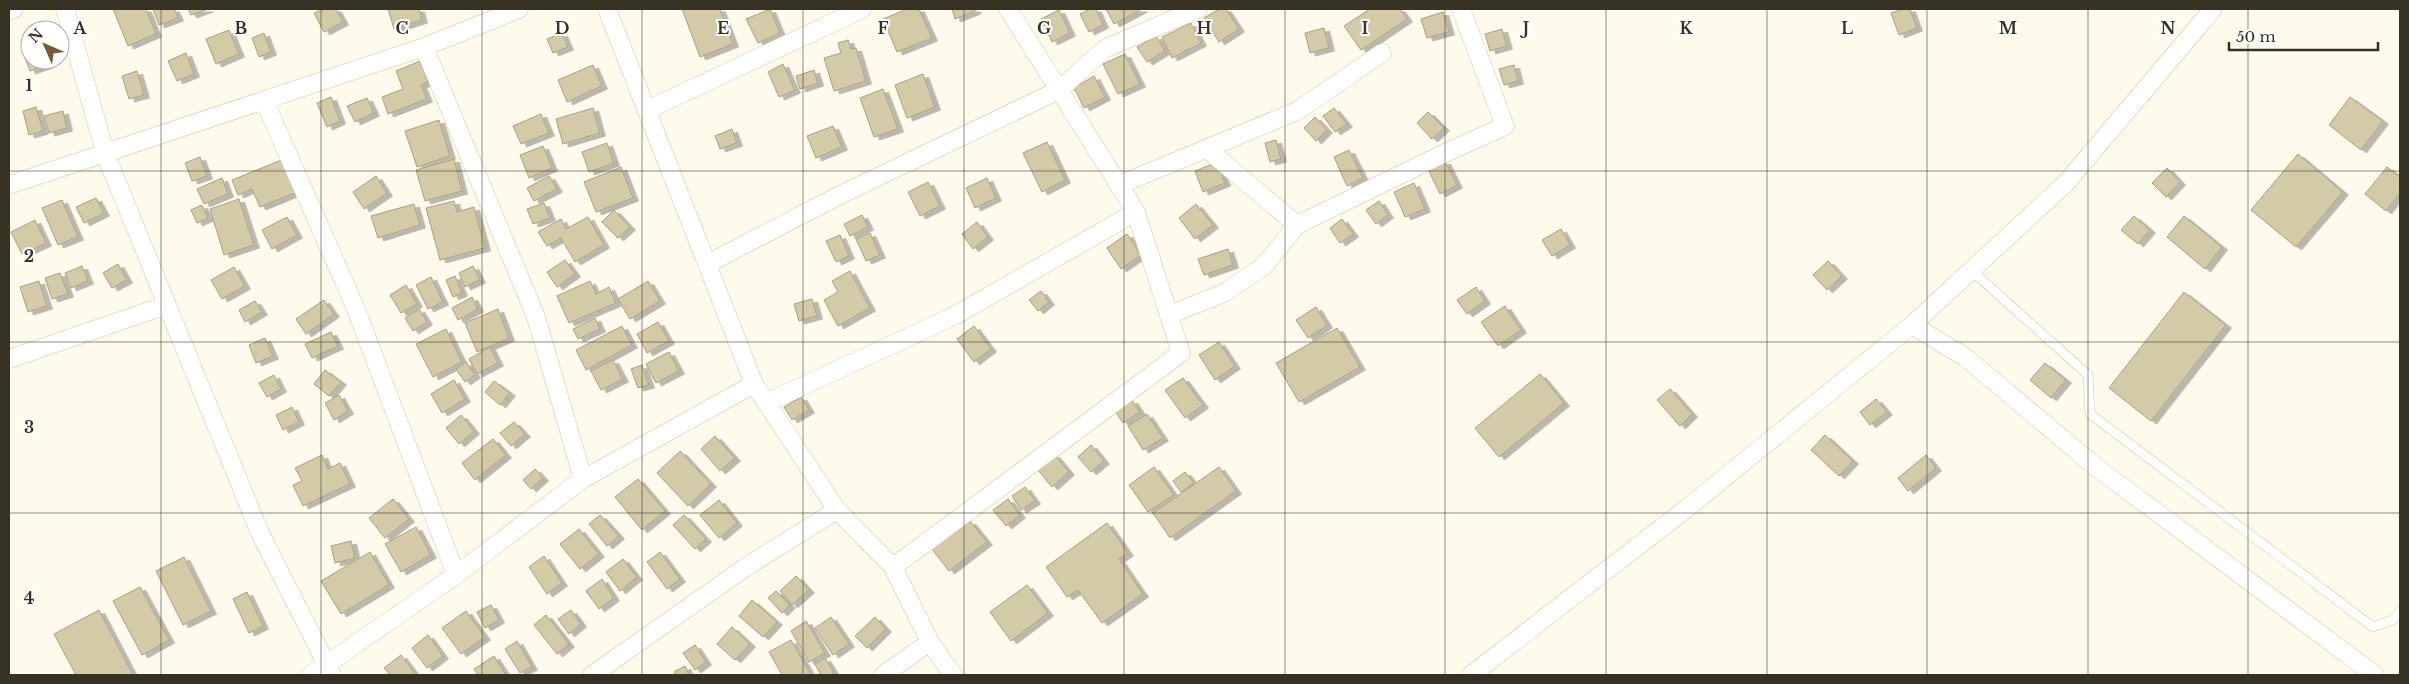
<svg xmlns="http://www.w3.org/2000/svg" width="2409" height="684" font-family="'Libre Baskerville',serif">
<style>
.building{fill:#d3cba7;stroke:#a8a07e;filter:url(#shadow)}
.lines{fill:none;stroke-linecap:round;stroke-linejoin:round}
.service-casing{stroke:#d2caa6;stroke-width:10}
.minor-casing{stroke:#d2caa6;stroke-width:19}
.service{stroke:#fff;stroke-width:9}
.minor{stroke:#fff;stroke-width:18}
.grid{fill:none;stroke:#353123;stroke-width:1;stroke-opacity:0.55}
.grid-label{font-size:16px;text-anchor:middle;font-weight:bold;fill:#353123;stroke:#fff;stroke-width:4;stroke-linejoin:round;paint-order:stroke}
</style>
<defs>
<filter id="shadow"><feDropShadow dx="5.5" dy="3" stdDeviation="0" flood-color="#0004"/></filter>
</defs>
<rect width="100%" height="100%" fill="#fefbec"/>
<path class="building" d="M113,9H146L156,34L128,46Z
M153,9H174L178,18L159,25Z
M188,9H208L191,15Z
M324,9H336L343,22L324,32L314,13Z
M388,9H419L422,20L394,29Z
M682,9H720L733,44L700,57Z
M770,9L780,33L758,43L746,19Z
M907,9H919L932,38L897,52L883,19Z
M952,9H975V11L955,19Z
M1090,9H1096L1103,25L1089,32L1080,14Z
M1106,9H1142L1114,24Z
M1219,9H1226L1239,29L1219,42L1204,18Z
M1370,9H1400L1407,19L1361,50L1344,26Z
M1903,9H1910L1917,28L1899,35L1891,13Z
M1059,10L1070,33L1052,42L1041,19Z
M1443,12L1449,32L1427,38L1421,19Z
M1191,23L1201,43L1172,58L1162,37Z
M1324,28L1329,48L1310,53L1305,33Z
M1502,29L1507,46L1490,51L1485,34Z
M229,30L239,54L216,64L206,39Z
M264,33L271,52L259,57L252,38Z
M562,33L568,47L553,53L547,39Z
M1156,36L1165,51L1147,62L1137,47Z
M848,40L851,49L856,48L866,81L834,91L824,58L841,53L838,43Z
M30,47V60H45L47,65L30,71L22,50Z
M186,53L194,74L177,81L168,61Z
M1125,54L1140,84L1118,94L1103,64Z
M420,61L428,82L421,85L427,99L388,114L382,97L403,89L396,71Z
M783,64L795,90L779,97L768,72Z
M593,65L602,86L567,102L558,80Z
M1514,65L1518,81L1504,85L1499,69Z
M814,70L818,83L800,89L796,76Z
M137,71L144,95L129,99L122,76Z
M923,74L935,107L907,118L895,85Z
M1094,76L1105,97L1084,108L1074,88Z
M883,89L898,129L874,137L860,98Z
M331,97L340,121L327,127L317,103Z
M2350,97L2383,121L2361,150L2329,125Z
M367,98L374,113L355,122L347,106Z
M36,107L43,131L29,135L23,111Z
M593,108L600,133L563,144L556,119Z
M1334,108L1347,124L1335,132L1323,116Z
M63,111L67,128L49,133L44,116Z
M1428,112L1444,128L1432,139L1417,123Z
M541,114L549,133L521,144L513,126Z
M1315,117L1327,130L1316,141L1304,128Z
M439,120L450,156L417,167L405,131Z
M833,126L842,147L816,158L807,136Z
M732,129L737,143L720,149L715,136Z
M1276,140L1281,159L1270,162L1265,143Z
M1047,142L1065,180L1042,192L1023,153Z
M607,143L614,163L589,172L582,152Z
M543,146L552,168L529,178L520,155Z
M1349,150L1363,178L1347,186L1334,157Z
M2298,154L2343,192L2296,247L2251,210Z
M200,157L207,176L192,181L185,163Z
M284,159L297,192L260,207L252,189L238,195L232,180Z
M454,159L462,191L425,201L416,170Z
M1445,161L1457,185L1440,194L1428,169Z
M1217,162L1225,183L1203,192L1195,171Z
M621,167L633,198L596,212L584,182Z
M2387,167L2400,177V193L2386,211L2365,194Z
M2167,168L2180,182L2166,197L2152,183Z
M376,176L387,193L364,209L353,192Z
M549,176L557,189L534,201L527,188Z
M222,178L228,194L204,204L197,189Z
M987,178L996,198L975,208L966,188Z
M928,182L940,206L920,216L908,192Z
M1414,183L1425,209L1405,217L1394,192Z
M96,198L104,213L84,223L76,207Z
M239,199L254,245L224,255L210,209Z
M62,200L78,237L58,245L42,208Z
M454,201L457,212L474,207L485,248L440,260L426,208Z
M1379,201L1388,215L1376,224L1366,210Z
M544,203L550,218L533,224L527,209Z
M414,204L420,225L378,238L371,216Z
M1196,204L1213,225L1195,239L1179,218Z
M202,205L208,218L197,223L191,210Z
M614,210L630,227L618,238L602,222Z
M862,215L868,227L850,236L844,224Z
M2134,216L2150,230L2138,244L2121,230Z
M2184,216L2222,247L2205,269L2167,237Z
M287,217L297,235L272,249L262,230Z
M588,217L604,245L575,262L561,238L547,246L538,232L561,219L566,229Z
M1342,219L1353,234L1340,243L1330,228Z
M35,220L46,243L22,254L11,232Z
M977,222L988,237L973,249L962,234Z
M1561,229L1570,245L1552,256L1542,240Z
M870,233L880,255L866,261L856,239Z
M1127,234L1141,255L1121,269L1107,248Z
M840,235L849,256L836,262L826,241Z
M1228,249L1233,265L1204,275L1198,259Z
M565,260L575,274L557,287L547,272Z
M1828,261L1842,276L1827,290L1813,275Z
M118,264L127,280L112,288L103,273Z
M82,266L88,281L71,288L65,273Z
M473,266L480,280L465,287L459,273Z
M234,267L245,286L222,299L211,280Z
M850,271L870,308L838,326L824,300L838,292L832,281Z
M60,273L68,294L52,299L45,278Z
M455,276L462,293L453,297L446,280Z
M431,277L443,302L428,309L416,285Z
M39,281L47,306L28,312L20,287Z
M590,281L596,294L609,287L616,303L569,323L557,296Z
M648,281L660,301L630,319L618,299Z
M406,285L417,304L401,313L390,295Z
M1476,287L1485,301L1467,314L1457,300Z
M1041,291L1049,302L1038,311L1029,300Z
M2184,292L2226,325L2151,421L2109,388Z
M472,297L478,309L458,320L452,308Z
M812,299L817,316L799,321L794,304Z
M324,300L334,314L306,334L296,319Z
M255,301L262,312L245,322L239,310Z
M1505,306L1521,330L1498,346L1481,322Z
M1316,307L1327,325L1308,338L1296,320Z
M419,309L427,322L413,331L405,318Z
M498,309L509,338L477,352L465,323Z
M595,318L600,329L578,339L573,329Z
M658,322L669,341L647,353L637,334Z
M622,326L632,345L586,370L576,350Z
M974,326L991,349L974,362L957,339Z
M1337,328L1360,367L1299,402L1276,363Z
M446,329L462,362L433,377L416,344Z
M331,332L338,346L312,358L305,344Z
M265,338L273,356L256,363L249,345Z
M1219,342L1235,366L1215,380L1199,355Z
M490,347L498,363L477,374L469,359Z
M669,352L679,371L656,383L646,364Z
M613,360L623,379L601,390L591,371Z
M466,362L475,375L465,382L456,369Z
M2045,363L2066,380L2051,398L2030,380Z
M642,365L649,385L638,388L631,369Z
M325,370L341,382L329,396L314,384Z
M1540,374L1564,403L1499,457L1475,428Z
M274,375L281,389L267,397L259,383Z
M1183,378L1203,405L1185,418L1165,390Z
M454,380L465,399L442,413L431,394Z
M494,381L510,393L500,405L485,392Z
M1670,389L1692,414L1680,426L1657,400Z
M339,395L348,411L334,420L325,403Z
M801,397L809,410L792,420L784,407Z
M1876,399L1887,412L1870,425L1860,412Z
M1132,400L1140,412L1123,423L1115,411Z
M292,407L299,422L283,430L276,415Z
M1147,414L1163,438L1143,450L1128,426Z
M461,415L474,431L459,444L446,428Z
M514,422L525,434L511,446L500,433Z
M1825,435L1853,461L1839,476L1811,450Z
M715,436L735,458L720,471L701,449Z
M493,439L506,455L475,480L462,463Z
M1091,445L1104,461L1091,472L1078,457Z
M680,451L711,484L688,506L657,473Z
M1054,454L1069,472L1052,487L1037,469Z
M322,455L328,469L340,463L350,484L303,506L293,485L302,481L295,468Z
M1926,455L1936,468L1908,491L1898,478Z
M1154,467L1174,495L1148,512L1129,485Z
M1219,467L1236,491L1170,538L1153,513Z
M535,469L543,478L531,489L523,480Z
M1185,472L1194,483L1181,492L1173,481Z
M638,479L665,511L642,530L615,497Z
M1025,487L1035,501L1021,510L1012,496Z
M393,499L409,519L385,538L369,518Z
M1008,499L1020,515L1006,526L993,510Z
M719,500L737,523L719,538L700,515Z
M600,515L619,536L607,546L589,524Z
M684,515L706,539L695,549L673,525Z
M970,521L987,542L949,571L932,549Z
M1107,523L1128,553L1119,559L1143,594L1102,623L1078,590L1067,597L1046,567Z
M416,527L431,555L401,572L385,544Z
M579,529L599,554L580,569L560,544Z
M351,541L355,558L335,563L331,546Z
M370,552L389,585L341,614L321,581Z
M660,552L680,579L667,589L647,562Z
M544,556L562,583L547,594L529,567Z
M184,557L211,611L183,625L156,571Z
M623,559L637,577L620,591L606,572Z
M796,576L809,590L792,605L780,591Z
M602,579L614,598L599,609L586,591Z
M1027,585L1048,613L1011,641L990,612Z
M140,587L169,640L142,655L113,601Z
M776,591L790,605L782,613L768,598Z
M247,592L263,626L249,633L233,599Z
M752,600L777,622L763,637L739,616Z
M491,605L499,620L485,628L477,612Z
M99,610L133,675H76L54,634Z
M571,610L581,624L569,634L558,619Z
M466,611L485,637L461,654L442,628Z
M546,615L569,644L557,654L534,625Z
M831,617L849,644L833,655L815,628Z
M875,617L886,629L867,648L855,636Z
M806,621L825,653L809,662L791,631Z
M732,627L750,644L735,660L717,644Z
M428,635L443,656L427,668L412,648Z
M791,640L811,675H782L769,652Z
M517,641L532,667L520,673L505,649Z
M695,645L706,662L695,670L683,653Z
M401,655L416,675H390L384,668Z
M494,656L506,675H478L474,669Z
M825,658L834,673L830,675H821L815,664Z
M685,666L689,675H676L674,672Z"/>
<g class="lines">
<defs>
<path id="service" d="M1971,270L2088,375L2090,414L2373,627L2393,620L2400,611"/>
<path id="minor" d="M65,9L105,153L260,533L332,675
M607,9L754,384L837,510L893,567L930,642L953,675
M9,11L14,9
M424,47L536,317L583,479
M264,100L356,309L456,575
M647,110L862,9
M1207,149L1297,225
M9,185L424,47L519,9
M1119,185L1297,111L1382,53
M707,264L840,195L1059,90L1106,48L1198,9
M1169,315L1224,293L1264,266L1297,225L1445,153L1505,126L1461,9
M1912,325L1965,357L2096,467L2375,675
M9,359L167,305
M766,403L954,316L1136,212
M893,567L1181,353L1136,212L1008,9
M311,675L456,575L583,479L754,384
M592,675L746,567L837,510
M883,675L930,642
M1471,675L1686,509L1912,325L2066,183L2213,9"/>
</defs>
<use href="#service" class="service-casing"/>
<use href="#minor" class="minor-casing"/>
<use href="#service" class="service"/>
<use href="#minor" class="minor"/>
</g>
<path class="grid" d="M161,9V675M321,9V675M482,9V675M642,9V675M803,9V675M964,9V675M1124,9V675M1285,9V675M1445,9V675M1606,9V675M1767,9V675M1927,9V675M2088,9V675M2248,9V675M9,171H2400M9,342H2400M9,513H2400"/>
<g class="grid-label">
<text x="80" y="34">A</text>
<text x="241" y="34">B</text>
<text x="402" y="34">C</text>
<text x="562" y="34">D</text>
<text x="723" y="34">E</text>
<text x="883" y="34">F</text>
<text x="1044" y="34">G</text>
<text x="1204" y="34">H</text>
<text x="1365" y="34">I</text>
<text x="1526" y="34">J</text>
<text x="1686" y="34">K</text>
<text x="1847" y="34">L</text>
<text x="2008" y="34">M</text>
<text x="2168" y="34">N</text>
<text x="29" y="91">1</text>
<text x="29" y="262">2</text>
<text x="29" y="433">3</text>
<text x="29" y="604">4</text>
</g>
<rect width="2409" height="684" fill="none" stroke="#353123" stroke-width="20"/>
<g transform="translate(45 45) rotate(315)"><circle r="24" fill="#ffffff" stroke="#aeada7"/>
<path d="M0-4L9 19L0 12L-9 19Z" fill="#7a5a30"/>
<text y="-8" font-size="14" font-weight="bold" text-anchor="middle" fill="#353123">N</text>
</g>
<path d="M2229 42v8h149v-8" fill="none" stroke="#353123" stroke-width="2.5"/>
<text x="2236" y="42" font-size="15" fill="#353123" stroke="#ffffff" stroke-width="4" paint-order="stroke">50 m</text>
</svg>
